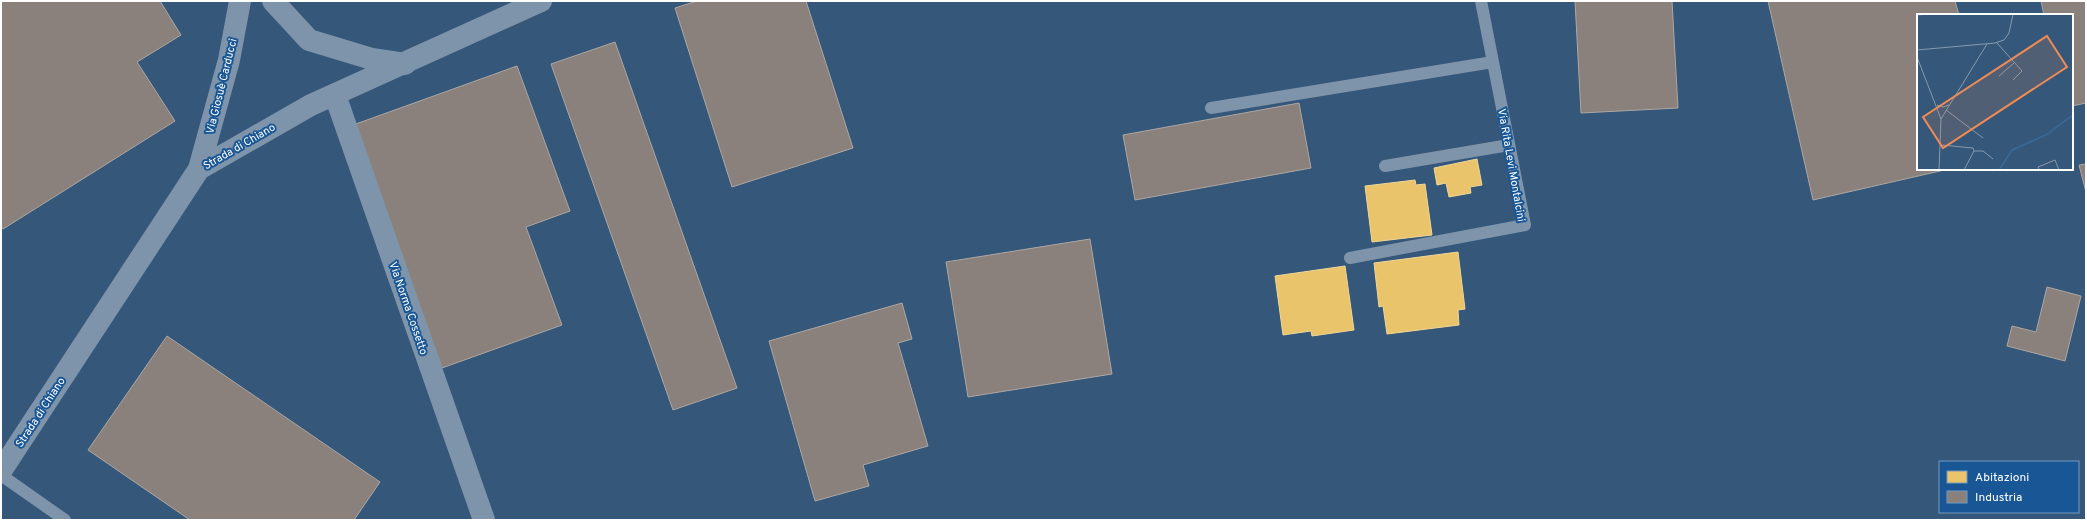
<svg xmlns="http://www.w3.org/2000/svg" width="2087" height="521" font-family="Overpass,sans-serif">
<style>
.homes{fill:#e9c46a;stroke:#f0d697}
.industry{fill:#8a817c;stroke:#ada7a3}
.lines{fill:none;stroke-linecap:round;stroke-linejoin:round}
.service{stroke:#7e94ab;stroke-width:12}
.minor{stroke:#7e94ab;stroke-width:22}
.labels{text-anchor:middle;stroke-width:4;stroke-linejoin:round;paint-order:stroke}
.street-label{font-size:11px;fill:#fff;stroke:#195695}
.inset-river{fill:none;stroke:#3a6692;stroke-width:2}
.inset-road{fill:none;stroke:#869aaf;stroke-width:1}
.view{fill:#ef8b55;fill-opacity:0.15;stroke:#ef8b55;stroke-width:2}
.inset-edge{fill:none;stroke:#fff;stroke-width:2}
</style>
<rect width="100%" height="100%" fill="#355779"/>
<path class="homes" d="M1477,159L1482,185L1470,187L1471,193L1449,197L1446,183L1437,185L1434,168Z
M1415,180L1416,185L1425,184L1432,235L1372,242L1365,186Z
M1458,252L1465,309L1458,310L1459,325L1387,334L1383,306L1379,307L1374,263Z
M1345,266L1354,330L1312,336L1311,331L1283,335L1275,276Z"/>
<path class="industry" d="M1,1H160L181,35L137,62L175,121L3,229L1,226Z
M697,1H806L853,148L732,187L675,8Z
M1575,1H1672L1678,108L1581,113Z
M1768,1H1955L1959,15H1918V169H1949L1813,200Z
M2041,1H2086V103L2072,106V15H2044Z
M615,42L737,388L673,410L551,64Z
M517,66L570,211L526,227L562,325L442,368L353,125Z
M1299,103L1311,168L1135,200L1123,135Z
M2086,164V192L2079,165Z
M1090,239L1112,374L968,397L946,262Z
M2047,287L2081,296L2065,361L2007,346L2012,326L2036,332Z
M902,303L912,339L898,343L928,446L863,465L869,486L815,501L769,341Z
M167,336L380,482L354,520H190L88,450Z"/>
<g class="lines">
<path class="service" d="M1211,108L1493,62
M1385,166L1509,145
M1350,258L1525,225L1481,1
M1,475L65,520"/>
<path class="minor" d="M273,1L309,40L372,59L405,64
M335,95L484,520
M199,169L229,60L240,1
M1,471L199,169L311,105L541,1"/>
</g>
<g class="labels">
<g class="street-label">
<text transform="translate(221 86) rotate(-76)" y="4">Via Giosuè Carducci</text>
<text transform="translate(239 146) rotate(-30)" y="4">Strada di Chiano</text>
<text transform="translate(1512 165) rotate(80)" y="4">Via Rita Levi Montalcini</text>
<text transform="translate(409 308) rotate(71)" y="4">Via Norma Cossetto</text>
<text transform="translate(40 412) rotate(-57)" y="4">Strada di Chiano</text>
</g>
</g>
<g transform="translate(1917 14)">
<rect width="156" height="156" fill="#355779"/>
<path class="inset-river" d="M82,156L95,136L129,121L156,101"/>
<path class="inset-road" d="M0,1L12,0M92,19L96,0M80,29L105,57L96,66M0,36L78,29L87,26L92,19M0,43L24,105M82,62L97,49M20,91L26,93L32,91M29,96L66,124M24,131L56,134L57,137L47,156M57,137H66L76,145M122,155L121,153L138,146L142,156M22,156L24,105L70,30"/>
<path class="view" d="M130,22L150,53L26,134L6,103Z"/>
<rect width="156" height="156" class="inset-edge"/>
</g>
<rect width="2087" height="521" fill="none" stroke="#ffffff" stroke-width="4"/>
<rect x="1939" y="461" width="140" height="52" fill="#195695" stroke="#759abf"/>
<rect x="1947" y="471" width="20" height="12" fill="#e9c46a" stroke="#759abf"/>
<text x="1975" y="481" font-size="12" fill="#ffffff">Abitazioni</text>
<rect x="1947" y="491" width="20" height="12" fill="#8a817c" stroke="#759abf"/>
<text x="1975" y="501" font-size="12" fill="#ffffff">Industria</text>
</svg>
